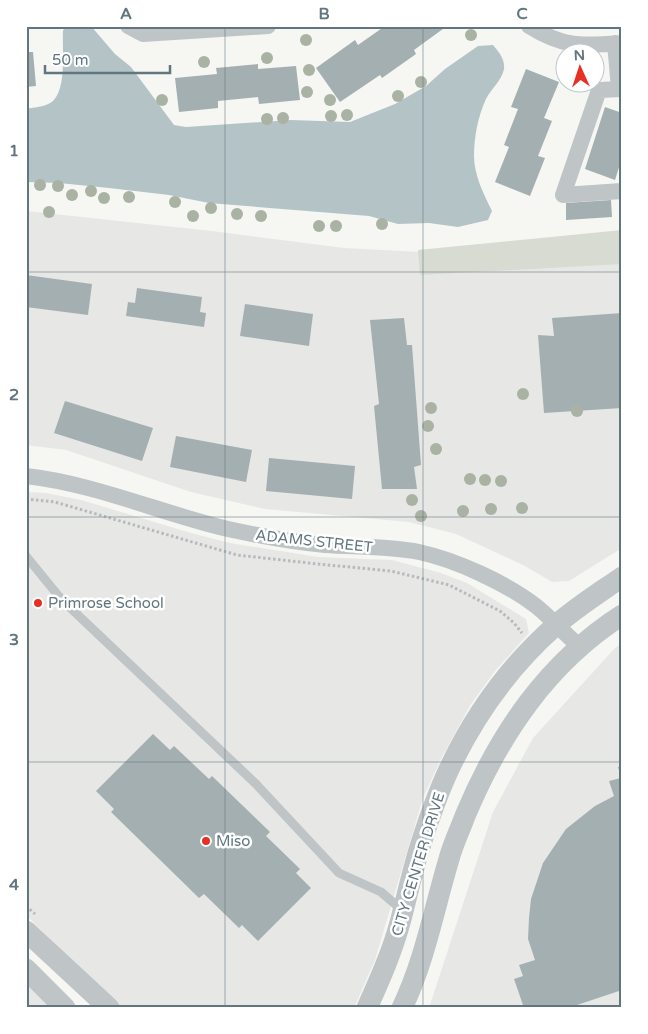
<svg xmlns="http://www.w3.org/2000/svg" width="648" height="1034" font-family="'Varela Round',sans-serif">
<style>
.built{fill:#e7e7e6}
.green{fill:#d7dbd2}
.water{fill:#b4c4c6}
.building{fill:#a4afb2}
.lines{fill:none;stroke-linecap:round;stroke-linejoin:round}
.path{stroke:#b7bbbd;stroke-width:3;stroke-dasharray:2.5 2.5;stroke-linecap:butt}
.service{stroke:#bfc4c7;stroke-width:9}
.minor{stroke:#bfc4c7;stroke-width:16}
.tertiary{stroke:#bfc4c7;stroke-width:21}
.tree{fill:#aab2a4}
.grid{fill:none;stroke:#61767e;stroke-width:1;stroke-opacity:0.55}
.poi-dot{fill:#e63023;stroke:#fff;stroke-width:2}
.labels{text-anchor:middle;stroke-width:5;stroke-linejoin:round;paint-order:stroke}
.street-label{font-size:15px;fill:#61767e;stroke:#fff}
.poi-label{font-size:15px;fill:#61767e;stroke:#fff;text-anchor:start}
.neatline{fill:none;stroke:#61767e;stroke-width:2}
.grid-label{font-size:16px;text-anchor:middle;font-weight:bold;fill:#61767e}
</style>
<rect width="100%" height="100%" fill="#f6f6f3"/>
<path class="built" d="M26,211L212,231L344,248L499,256L622,253V548L569,581L552,582L525,566L456,534L409,522L265,509L191,492L66,450L26,445Z
M26,492L46,493L81,500L191,533L230,543L318,557L392,560L441,573L467,583L526,619L529,633L495,671L471,704L442,757L423,798L375,960L354,1008H119L26,915Z
M622,644V1008H429L493,812L533,738L615,648Z
M26,979L54,1008H26Z"/>
<path class="green" d="M622,230V264L420,275L418,250Z"/>
<path class="water" d="M65,26H91L115,54L131,67L174,125L186,127L291,120L350,122L395,104L426,86L445,69L478,46L493,45C499,52 505,59 504,69C502,80 491,89 486,99C478,116 474,137 474,156C474,175 484,195 492,211L488,220L458,227L429,223L398,224L369,216L209,203L169,195L109,188L59,183L26,182V109C35,107 46,107 53,101C67,87 62,49 63,31Z"/>
<path class="building" d="M385,26H447L414,50L416,54L382,78L380,75L340,102L316,68L355,40L358,45Z
M26,52H33L36,86L26,87Z
M258,64V69L296,66L300,100L259,104L258,97L218,101V108L179,112L175,78L217,74L216,68Z
M526,69L559,82L544,118L552,121L538,156L545,158L530,196L495,182L509,147L504,145L518,109L511,107Z
M605,107L622,113V158L615,180L585,169Z
M611,200L612,217L566,220V203Z
M26,275L92,284L88,315L26,307Z
M137,288L202,297L200,312L206,313L204,327L126,316L128,302L135,303Z
M245,304L313,314L309,346L240,336Z
M622,313V408L544,413L538,335L554,336L552,318Z
M404,318L407,345H412L421,465L414,467L417,489H382L374,406L379,404L370,320Z
M65,401L153,428L142,461L54,433Z
M176,436L252,450L246,482L170,467Z
M269,458L355,466L352,499L266,491Z
M153,734L170,750L174,746L209,779L212,776L270,832L266,836L300,869L296,873L311,888L258,941L242,925L239,928L204,894L199,898L111,812L114,809L96,791Z
M622,766V990L568,1008H524L514,979L523,976L519,965L535,960L528,939L529,918L531,899L543,863L566,829L595,806L614,796L609,781L621,778L618,767Z"/>
<g class="lines">
<path class="path" d="M26,499L55,502L237,555L318,564L391,571L449,585L500,611L514,623L522,633
M26,906L35,914"/>
<path class="service" d="M26,556L61,599L256,784L339,873L381,892L402,910"/>
<path class="minor" d="M128,26L143,34L268,26
M529,26C564,48 583,46 622,43
M615,43L619,89
M622,89L599,90L563,195L622,191
M26,476C96,484 160,513 228,529C260,536 292,542 325,545C356,547 389,546 419,552C456,560 506,583 536,606C551,618 565,634 580,647"/>
<path class="tertiary" d="M26,931L109,1008
M26,969L65,1008
M367,1008C380,979 393,950 401,919C407,896 412,873 419,850C428,821 438,792 451,765C476,713 512,664 555,626C575,608 599,593 622,577
M402,1008C425,960 434,909 449,859C453,844 460,830 465,816C499,735 547,663 622,615"/>
</g>
<g class="tree">
<circle cx="471" cy="35" r="6"/>
<circle cx="306" cy="40" r="6"/>
<circle cx="267" cy="58" r="6"/>
<circle cx="204" cy="62" r="6"/>
<circle cx="309" cy="70" r="6"/>
<circle cx="421" cy="82" r="6"/>
<circle cx="307" cy="92" r="6"/>
<circle cx="398" cy="96" r="6"/>
<circle cx="162" cy="100" r="6"/>
<circle cx="330" cy="100" r="6"/>
<circle cx="347" cy="115" r="6"/>
<circle cx="331" cy="116" r="6"/>
<circle cx="283" cy="118" r="6"/>
<circle cx="267" cy="119" r="6"/>
<circle cx="40" cy="185" r="6"/>
<circle cx="58" cy="186" r="6"/>
<circle cx="91" cy="191" r="6"/>
<circle cx="72" cy="195" r="6"/>
<circle cx="129" cy="197" r="6"/>
<circle cx="104" cy="198" r="6"/>
<circle cx="175" cy="202" r="6"/>
<circle cx="211" cy="208" r="6"/>
<circle cx="49" cy="212" r="6"/>
<circle cx="237" cy="214" r="6"/>
<circle cx="193" cy="216" r="6"/>
<circle cx="261" cy="216" r="6"/>
<circle cx="382" cy="224" r="6"/>
<circle cx="319" cy="226" r="6"/>
<circle cx="336" cy="226" r="6"/>
<circle cx="523" cy="394" r="6"/>
<circle cx="431" cy="408" r="6"/>
<circle cx="577" cy="411" r="6"/>
<circle cx="428" cy="426" r="6"/>
<circle cx="436" cy="449" r="6"/>
<circle cx="470" cy="479" r="6"/>
<circle cx="485" cy="480" r="6"/>
<circle cx="501" cy="481" r="6"/>
<circle cx="412" cy="500" r="6"/>
<circle cx="522" cy="508" r="6"/>
<circle cx="491" cy="509" r="6"/>
<circle cx="463" cy="511" r="6"/>
<circle cx="421" cy="516" r="6"/>
</g>
<path class="grid" d="M225,26V1008M423,26V1008M26,272H622M26,517H622M26,762H622"/>
<g class="poi-dot">
<circle cx="38" cy="603" r="5"/>
<circle cx="206" cy="841" r="5"/>
</g>
<g class="labels">
<g class="street-label">
<text transform="translate(314 541) rotate(6)" y="5">ADAMS STREET</text>
<text transform="translate(418 864) rotate(-73)" y="5">CITY CENTER DRIVE</text>
</g>
<g class="poi-label">
<text x="48" y="608">Primrose School</text>
<text x="216" y="846">Miso</text>
</g>
</g>
<rect width="648" height="1034" fill="none" stroke="#ffffff" stroke-width="55"/>
<g transform="translate(580 68) rotate(357)"><circle r="24" fill="#ffffff" stroke="#c0c8cb"/>
<path d="M0-4L9 19L0 12L-9 19Z" fill="#e63023"/>
<text y="-8" font-size="14" font-weight="bold" text-anchor="middle" fill="#61767e">N</text>
</g>
<path d="M45 65v8h125v-8" fill="none" stroke="#61767e" stroke-width="2.5"/>
<text x="52" y="65" font-size="15" fill="#61767e" stroke="#ffffff" stroke-width="4" paint-order="stroke">50 m</text>
<rect x="28" y="28" width="592" height="978" class="neatline"/>
<g class="grid-label">
<text x="126" y="19">A</text>
<text x="324" y="19">B</text>
<text x="522" y="19">C</text>
<text x="14" y="156">1</text>
<text x="14" y="400">2</text>
<text x="14" y="645">3</text>
<text x="14" y="890">4</text>
</g>
</svg>
